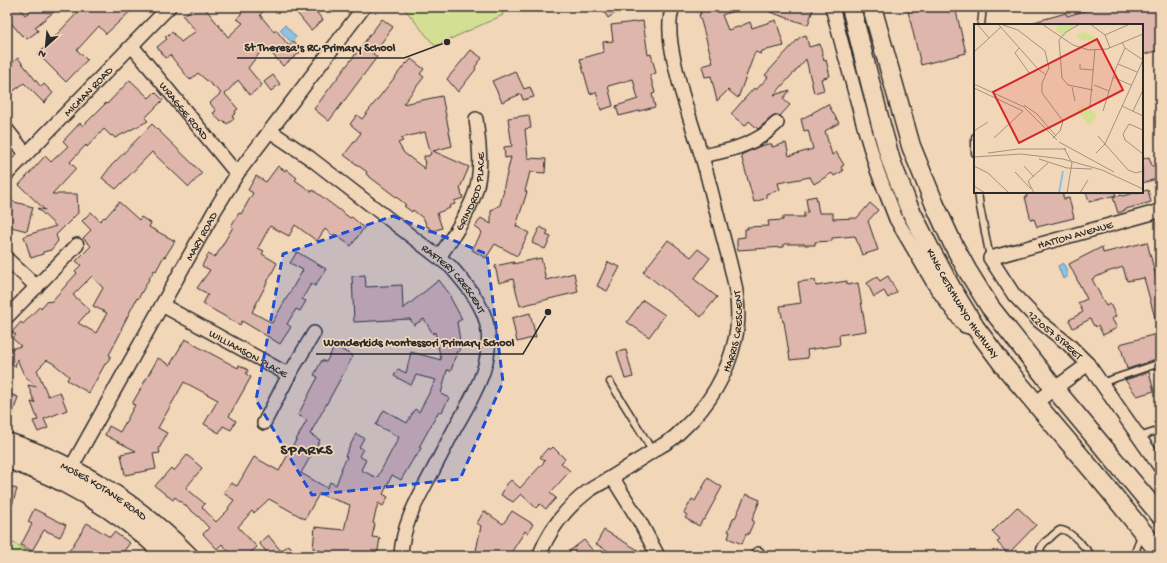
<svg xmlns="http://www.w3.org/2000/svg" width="1167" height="563" font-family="'Gochi Hand',sans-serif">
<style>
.green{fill:#d3e093;stroke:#7f865f}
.water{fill:#8ac3e9;stroke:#64869d}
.building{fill:#dfb6ab;stroke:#2b2b2b;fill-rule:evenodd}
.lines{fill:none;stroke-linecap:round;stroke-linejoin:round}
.lane-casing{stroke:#2b2b2b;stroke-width:9}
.street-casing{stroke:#2b2b2b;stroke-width:16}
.secondary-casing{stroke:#2b2b2b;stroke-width:21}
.lane{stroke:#f2d6b8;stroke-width:6}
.street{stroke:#f2d6b8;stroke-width:13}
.secondary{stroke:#f2d6b8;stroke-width:18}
.marked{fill:#1d4ed8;fill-opacity:0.2;stroke:#1d4ed8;stroke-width:3;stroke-dasharray:8 5;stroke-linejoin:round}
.labels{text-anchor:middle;stroke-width:3.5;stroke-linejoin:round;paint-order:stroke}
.street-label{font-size:11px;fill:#2b2b2b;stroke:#f2d6b8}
.district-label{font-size:15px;font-weight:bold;letter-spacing:1px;fill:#2b2b2b;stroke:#f2d6b8}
.inset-river{fill:none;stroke:#8ac3e9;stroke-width:2}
.inset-road{fill:none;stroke:#a29280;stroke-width:1}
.view{fill:#d62828;fill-opacity:0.15;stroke:#d62828;stroke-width:2}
.inset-edge{fill:none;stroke:#2b2b2b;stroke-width:2}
.leader{fill:none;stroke:#2b2b2b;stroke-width:1.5}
.callout-dot{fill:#2b2b2b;stroke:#f2d6b8;stroke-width:1.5}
.callout-label{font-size:12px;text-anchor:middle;font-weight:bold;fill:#2b2b2b;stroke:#f2d6b8;stroke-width:3.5;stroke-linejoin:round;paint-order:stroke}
</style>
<rect width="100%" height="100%" fill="#f2d6b8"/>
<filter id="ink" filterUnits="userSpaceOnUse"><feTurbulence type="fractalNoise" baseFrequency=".025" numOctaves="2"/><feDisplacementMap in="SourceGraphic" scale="8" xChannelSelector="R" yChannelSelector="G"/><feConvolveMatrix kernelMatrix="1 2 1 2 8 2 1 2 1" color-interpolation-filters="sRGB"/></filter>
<g filter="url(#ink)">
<path class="green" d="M403,7H501L503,15L435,46Z
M7,542L16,544L36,556H7Z"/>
<path class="water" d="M285,25L296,37L291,42L280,30Z
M1063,263L1067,271V277L1063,279L1058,266Z"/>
<path class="building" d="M7,7H19L25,15L35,7H60L35,27L38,31L27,39L23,35L22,36L7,18Z
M83,7H135L106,34L99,26L77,50L87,60L66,82L38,54Z
M194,7H204L228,37L243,23L237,19L246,7H266L260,15L274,32L276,30L289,46L294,41L302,51L283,66L265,46L248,68L262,85L250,95L238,80L225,94L238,109L235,111L236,113L232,116L234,119L227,124L223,120L221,122L213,113L216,111L210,103L221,93L198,73L190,80L170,55L166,58L157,47L167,39L165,37L172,32L181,42L196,31L183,16Z
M292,7H312L323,20L311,30Z
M601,7H624L608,18Z
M702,7H741V8L722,15L728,30L738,27L750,22L752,28L776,20L784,46L762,51L761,54L755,52L738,98L728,90L717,101L711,76L705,77L702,66L713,63L699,14H701L700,10L703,9Z
M781,7H808L813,9L808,25L770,12Z
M907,7H955L966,53L921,65Z
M1098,7H1160V50L1142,55V25H1034V22L1066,13L1067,16Z
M382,19L393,27L373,54L377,57L329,121L314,109Z
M643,21L648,55L651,54L656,73L650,75L655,93L652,94L655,107L619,116L616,106L638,99L633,79L608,86L613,106L601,110L596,92L590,94L580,59L604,52L603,42L613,41L611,25Z
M806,35L809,47L820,44L824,61L826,60L830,76L821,79L824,90L814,93L806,59L774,95L790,90L783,99L790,105L780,116L776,115L772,117L758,129L749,121L745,126L731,114L754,88L756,90L768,77L765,75L800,37Z
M471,50L482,58L475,67L476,69L458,92L447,79Z
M18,58L41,87L44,84L53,93L44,103L24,83L7,96V67Z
M411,59L424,69L420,74L424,77L403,104L442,96L452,146L433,151L469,167L460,188L463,198L454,201L455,204L449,206L450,208L437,213L442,228L430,232L429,227H427L424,219L413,210L412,212L404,206L406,205L404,203L366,174L367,172L344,155L361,133L350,124L357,115L362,119L406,63L407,64ZM425,132L431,154L429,155V156H424L425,169L404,153L398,143L403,141L401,138Z
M515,71L516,74H517L524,89L530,87L534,97L523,100L521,94L502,102L492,81Z
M273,75L280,84L271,91L264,82Z
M130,80L149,98L155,92L163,100L145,118L148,121L115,138L112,135L111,136L104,129L87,147L86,145L70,162L76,168L52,194H77L78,213L56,235L58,241L51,250L43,252V254L31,258L24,236L56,226L37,208L45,210L19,185L45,156L51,162L68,146L63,141L80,123L83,126L106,103L107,104Z
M828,104L839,123L825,131L832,155L836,152L844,165L841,167L843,171L834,176L832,173L814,184L810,177L778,183L780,190L766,194L767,198L754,202L741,155L758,147L768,144H772V147L786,143L789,156L813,149L808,130L804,131L801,119L811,114L812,115V113Z
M529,115L531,128L525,129L528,158L546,159L545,173L530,172L525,191L527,192L516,226L529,233L517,256L495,244L486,258L472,250L482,232L475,227L481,218L491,224V211L493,209L500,205L504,190H503L511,157L505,158L504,147L512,146L508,118Z
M152,124L202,173L189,187L152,152L116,189L102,178L111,166Z
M1149,157L1152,166L1160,164V178L1142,183V159Z
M278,166L285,171L286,169L297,178L295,180L312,192L313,190L350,218L352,217L364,228L351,246L334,234L333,236L325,229L317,241L295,225L289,236L270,226L258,248L264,251L262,254L277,263L252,312L272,323L303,270L290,263L297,252L326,269L315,286L311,284L302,299L306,301L300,311L296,309L287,324L291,327L280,344L242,321L240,325L203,304L208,294L197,288L210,270L202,266L208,254L214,257L215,255L216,256L233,227L231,226L239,213L241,214L253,193L248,190L256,176L266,182Z
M1148,190L1151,202L1126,209V210L1118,213L1113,197L1122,195V196Z
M1026,192H1062L1064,199L1069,198L1074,218L1037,227L1034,219L1031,220L1025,197H1027Z
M1086,192H1115L1116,195L1089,202Z
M816,196L819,213H833V219L857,218L870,203L878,210L868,221L878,250L862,255L855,236L832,238V241L815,242V245H805V244H784V247L737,250V238L745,237V229H748L747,227L769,226L768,221L783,220V217H804V213L808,212L806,198Z
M11,201L33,207L27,231L7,226V217Z
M119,202L139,220L141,217L151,223L149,227L175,241L165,257L164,256L156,271L154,270L138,299L137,298L121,329L122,330L109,355L111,356L106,364H105L89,393L67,380L69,376L54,364L47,360L37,370L48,396L60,392L67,410L44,419L48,428L38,432L33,421L38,420L31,402L35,403L28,385L37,387L24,375L17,359L15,367L11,362L7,363V350L21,346L12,338L16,335L12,332L21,322L23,324L40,306L41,308L47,301L48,302L50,301L51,302L77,273L75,271L81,265L76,261L91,246L83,238L91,230L82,221L91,212L100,221L104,217L105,218ZM92,276L103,288L93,306L107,313L96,333L78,323L90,310L73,295Z
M540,227L548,231L546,235L551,237L545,249L532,243Z
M668,240L691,257L698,249L710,258L694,279L717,297L701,317L643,272Z
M1147,242L1158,285H1160V325H1157L1144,278L1127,281L1123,267L1107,272L1092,279L1106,306L1110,304L1116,316L1112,319L1117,328L1103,335L1098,325L1096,327L1095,325L1094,326L1090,319L1073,328L1069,320L1083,312L1078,303L1087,299L1069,264L1102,247L1103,253Z
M541,258L546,280L574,273L578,292L520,306L513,279L499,283L495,266L514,262L513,264Z
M608,262L620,267L607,291L597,286Z
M365,275L366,287L402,285L403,309L439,280L451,296L450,297L462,319L457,322L460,341L458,342L460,351L456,352L457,357H455L451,371L447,370L441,394L449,398L442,412L439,411L419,447L421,448L416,457L415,456L401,480L392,475L383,494L388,497L383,506L378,503L373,523L375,524L372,537L380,538L377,556H360L337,553V556H320V550L313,549L315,527L344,530L350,505L319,494L305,519L269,499L254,513L252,511L238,527L257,547L247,556H233L222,544L217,549L203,534L209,528L199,517L175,497L173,500L155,486L171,468L174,471L187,455L202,468L186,488L205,504L202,507L216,522L229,509L228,508L234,500L223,493L231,483L237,486L254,457L279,471L307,420L298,415L318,377L314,375L322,360L326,362L335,346L353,356L310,434L320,440L301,473L327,488L330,482L336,485L342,469H341L347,457L345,456L356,434L364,438L359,447L363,449L359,456L366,460L361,470L377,478L399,437L376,425L384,410L407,423L415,409L419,412L436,380L416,375L411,385L394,376L398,369L406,373L411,352L441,360L435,332L433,334L424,319L414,325L410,319L354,322L352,276Z
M888,276L897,292L888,298L884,291L874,297L867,283L877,277L880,281Z
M815,280L816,286L847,281V285L858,283L866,331L839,335L840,345L807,350L808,358L790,360L784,322H783L780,306L801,303L798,282Z
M643,300L665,315L649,337L627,322Z
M530,313L536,337L517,342L512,318Z
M1160,333V358L1146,362V363L1127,369L1120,344Z
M185,339L193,343V344L238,368L239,365L248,370L246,374L251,377L229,416L236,421L231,430L223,426L219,433L204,424L218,400L184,382L158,428L167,433L159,449L160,453L153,454L156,469L125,475L121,454L136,451L105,435L109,426L120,432L135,405L132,404L158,358L170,365Z
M626,350L633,377L625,379L617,352Z
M1149,372L1154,391L1137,396L1125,380Z
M7,393L18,397L9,426H7Z
M553,447L565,459L561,463L570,471L550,493L556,498L546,509L540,504L536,508L521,494L513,502L501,495L507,484L511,480L520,488L545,461L540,457L548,448L550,450Z
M708,478L722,487L704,520L703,519L699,526L685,518L687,515L684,513L692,499L695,501Z
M7,486L17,489L9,515H7Z
M746,494L760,500L752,520L754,521L748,535L746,534L742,544L728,538L730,532L728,531L734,517L735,518Z
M1017,507L1036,525L1008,554L997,542L1000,540L992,532Z
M34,509L66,525L60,537L44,530L32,551L21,545L32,524L28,522Z
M484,511L503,524L512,511L533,524L528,533L525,531L509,556H479L480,552L476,551L481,526L477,523Z
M87,523L110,537L114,532L130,543L120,556H66Z
M604,530L638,550L635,556H617L596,544Z
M268,535L281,551L289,545L297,556H270L259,543Z
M584,540L594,552L589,556H563Z"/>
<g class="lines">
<defs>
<path id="lane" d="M981,25L983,7
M975,137V153
M978,192L980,207L990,258
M610,382L646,440L652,451
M1101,383L1160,363
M1139,437L1160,430
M1044,556L1040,550C1041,544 1046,541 1050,538C1053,535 1057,531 1060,530C1069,528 1087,550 1092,556
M1134,556L1141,535"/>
<g id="street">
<path d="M832,7L865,130L877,170L896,219L934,284L947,303L962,323L965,326L977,329"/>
<path id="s1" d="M132,46L237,174"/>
<path d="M7,130L26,154"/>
<path id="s2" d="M270,131L310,158L451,267C464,282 477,297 484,315C499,355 474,395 455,428C447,443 439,459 431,474C417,500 402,526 401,556"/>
<path d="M702,156C722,152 742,148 760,137C766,134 771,128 777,123"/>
<path id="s3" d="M7,174L169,7"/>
<path id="s4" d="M1160,211L990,258L1014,295L1039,321L1068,344L1088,364L1160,467"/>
<path id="s5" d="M439,257C453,237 467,216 475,193C483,170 479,143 476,119"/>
<path d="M7,259L37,287"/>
<path id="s6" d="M162,305L289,375L264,423"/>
<path d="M7,317L77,245"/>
<path d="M289,375L314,333"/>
<path d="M1035,403L1088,364"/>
<path id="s7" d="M67,475L215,210L237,174L364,7"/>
<path d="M612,477L640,522L658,556"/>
<path id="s8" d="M539,556C549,531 566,508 587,492C595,486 604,482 612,477C625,469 637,461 650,453C657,448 665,444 672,439C676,436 680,432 684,428C710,404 727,375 735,340C744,303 730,265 721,229C714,204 709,179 701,154C695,134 688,113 682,93C676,69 664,30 673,7"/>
<path d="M757,556L758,554"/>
</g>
<g id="secondary">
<path id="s9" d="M851,7L881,125L891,161L908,205L929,247L953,291L975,327L1004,366L1109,490L1160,553"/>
<path d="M872,7L911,146L935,205L952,242L967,270L990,307L1054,388L1160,515"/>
<path id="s10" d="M7,442C76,464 139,505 189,556"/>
<path d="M7,459C26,466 46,473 64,483C101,502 137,527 167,556"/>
</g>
</defs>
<use href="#lane" class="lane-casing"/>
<use href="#street" class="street-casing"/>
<use href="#secondary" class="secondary-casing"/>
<use href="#lane" class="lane"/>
<use href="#street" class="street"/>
<use href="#secondary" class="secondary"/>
</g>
</g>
<path class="marked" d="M393,216L487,254L503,382L460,479L312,495L256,400L283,254Z"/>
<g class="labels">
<g class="street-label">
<text dy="4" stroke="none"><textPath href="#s3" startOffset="116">MICHAN ROAD</textPath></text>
<text dy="4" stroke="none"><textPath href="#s1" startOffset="83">WRAGGE ROAD</textPath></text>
<text dy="4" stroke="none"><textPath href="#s5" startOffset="74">GRINDROD PLACE</textPath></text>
<text transform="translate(1075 234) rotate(-16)" y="4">HATTON AVENUE</text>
<text dy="4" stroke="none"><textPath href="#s7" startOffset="274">MARY ROAD</textPath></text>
<text dy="4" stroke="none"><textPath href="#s2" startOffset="237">RAFTERY CRESCENT</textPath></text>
<text dy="4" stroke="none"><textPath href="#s9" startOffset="319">KING CETSHWAYO HIGHWAY</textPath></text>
<text dy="4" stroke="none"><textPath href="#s8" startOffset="309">HARRIS CRESCENT</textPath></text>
<text dy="4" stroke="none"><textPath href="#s4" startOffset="278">122057 STREET</textPath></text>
<text dy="4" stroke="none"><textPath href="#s6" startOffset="99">WILLIAMSON PLACE</textPath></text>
<text dy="4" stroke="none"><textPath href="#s10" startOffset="109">MOSES KOTANE ROAD</textPath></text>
</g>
<g class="district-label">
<text x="307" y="454">SPARKS</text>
</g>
</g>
<g transform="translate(974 24)">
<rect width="169" height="169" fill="#f2d6b8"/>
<path d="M85,0H105L88,11L81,6ZM111,8L123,15L124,17L108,16L101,11ZM108,81L123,90L116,102L103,87Z" fill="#d3e093"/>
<path class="inset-river" d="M85,169L89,147"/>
<path class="inset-road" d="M3,0L15,14M24,0L64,45L72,51M26,0L44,6L71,27L75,44L68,59V69L89,97L86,107L79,114M68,0L99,21L115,26L133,25L169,10M106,0L92,8L85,16L88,54L94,61L119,66M116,0L131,11L136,24M131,11L156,0M148,18L151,24L169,36M45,24L41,29L56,50M0,28L27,3M106,40V45L120,46M144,40L163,48M139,53L157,61M0,60L50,83L83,116M120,61L135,67M98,63L101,77M0,64L49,87L20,114M50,81L63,90L82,112M116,82L121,25M148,82L169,92M129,87L142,44L151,24M159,87L169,66M169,106L155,100L149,110L151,116L169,130M0,107L14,98M124,112L154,146L162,149L169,147M85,118L140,148M90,124L98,139L93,169M14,129L44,125H92M122,129L131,120L169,36M0,133L47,130L89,135L128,146L169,165M65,135L93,144L118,145M0,142L14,149L35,169M50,142L60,153M41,148L57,165M0,162L11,169M60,169L54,157L74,139M106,169L114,156"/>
<path class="view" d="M123,15L149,66L45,119L19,68Z"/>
<rect width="169" height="169" class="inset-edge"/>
</g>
<path class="leader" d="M447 42L404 58H237M548 312L523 354H316"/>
<g class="callout-dot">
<circle cx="447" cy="42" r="4"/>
<circle cx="548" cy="312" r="4"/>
</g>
<g class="callout-label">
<text x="320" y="51">St Theresa's RC Primary School</text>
<text x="419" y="346">Wonderkids Montessori Primary School</text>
</g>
<rect width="1167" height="563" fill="none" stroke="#f2d6b8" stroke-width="24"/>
<rect x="12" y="12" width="1143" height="539" fill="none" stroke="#2b2b2b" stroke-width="1.5" filter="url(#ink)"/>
<g transform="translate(46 46) rotate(207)" stroke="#f2d6b8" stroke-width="3" paint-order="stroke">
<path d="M0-3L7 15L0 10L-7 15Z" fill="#2b2b2b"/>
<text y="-6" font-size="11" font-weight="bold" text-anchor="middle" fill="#2b2b2b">N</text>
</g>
</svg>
